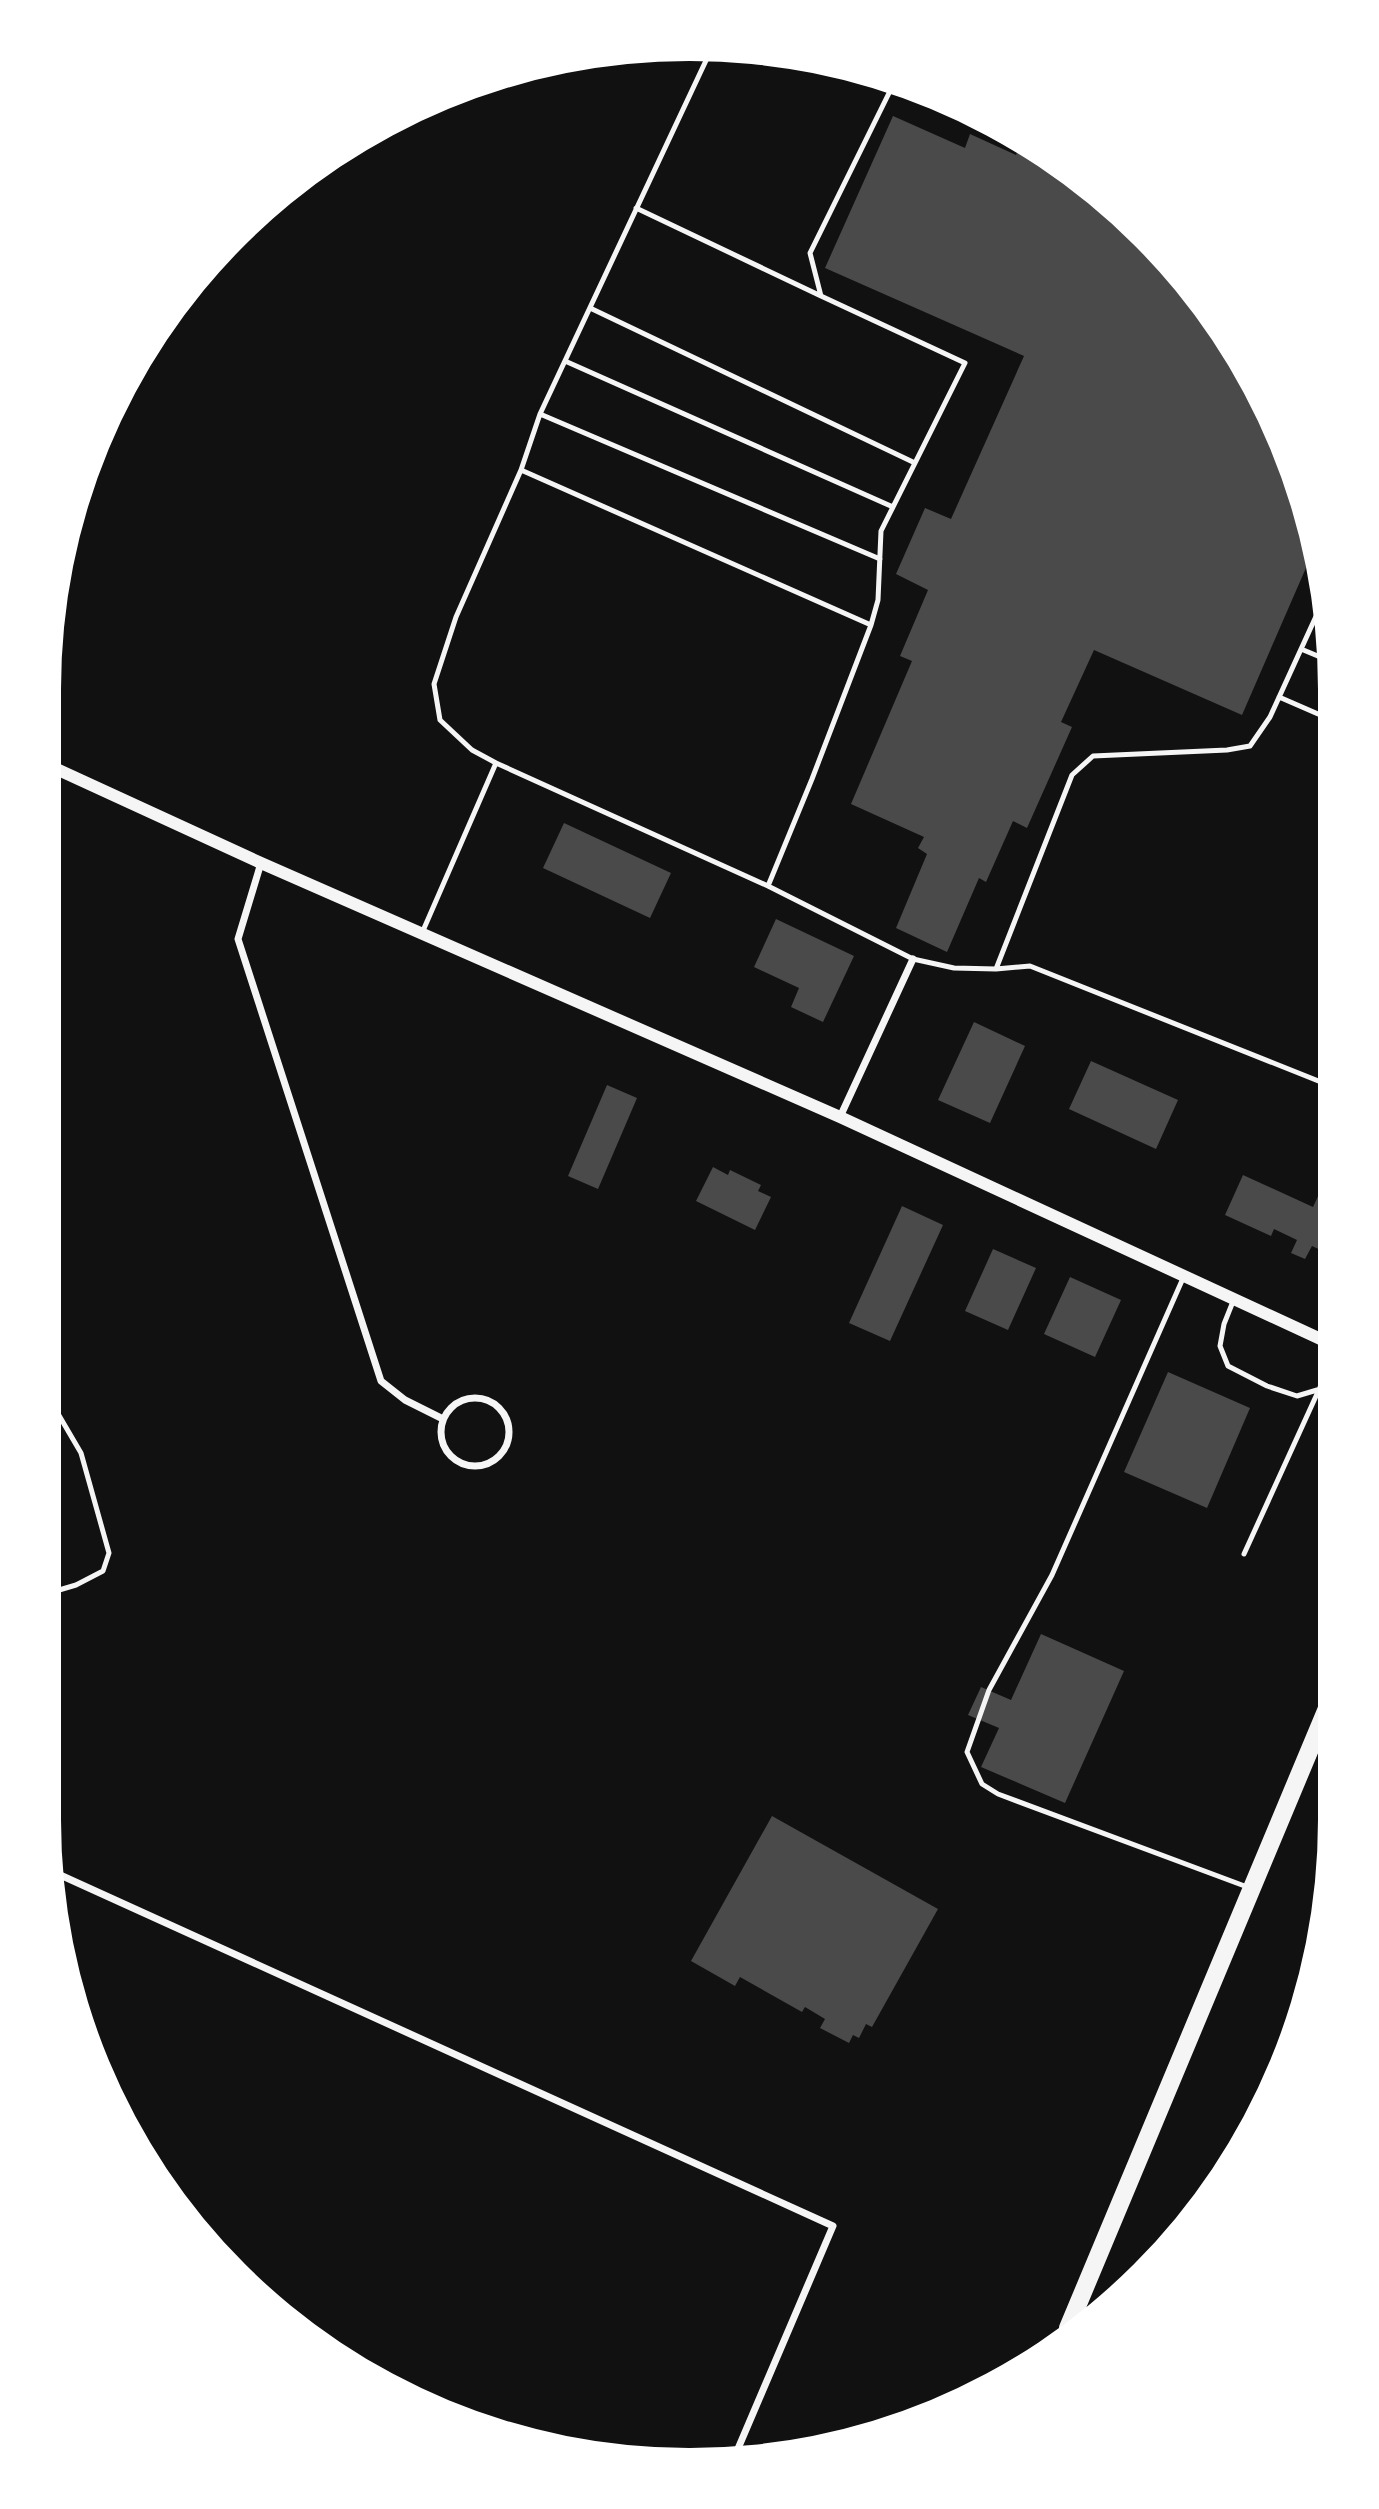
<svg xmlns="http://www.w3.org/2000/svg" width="1379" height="2509" font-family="Quicksand,sans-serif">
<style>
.building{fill:#4a4a4a}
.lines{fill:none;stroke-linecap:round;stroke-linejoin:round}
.service{stroke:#f5f5f5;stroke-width:5}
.minor{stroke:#f5f5f5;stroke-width:7}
.tertiary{stroke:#f5f5f5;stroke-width:12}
.primary{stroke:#f5f5f5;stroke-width:18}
</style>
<rect width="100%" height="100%" fill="#111"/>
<path class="building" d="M893,116L965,148L970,134L1016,155L1021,143L1142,236L1222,334L1296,483L1312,554L1242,715L1094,650L1061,722L1072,727L1027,828L1013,821L986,882L979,878L947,952L896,928L927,854L918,848L924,837L851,804L912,661L900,656L928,590L896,574L925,508L951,519L1024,356L825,268Z
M564,823L671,873L650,918L543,868Z
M776,919L854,956L823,1022L791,1007L799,988L754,967Z
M974,1022L1025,1046L990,1123L938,1100Z
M1091,1061L1178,1100L1156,1149L1069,1109Z
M607,1085L637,1098L598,1189L568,1176Z
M713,1167L728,1175L730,1170L761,1185L758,1191L771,1197L755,1230L696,1201Z
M1243,1175L1313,1207L1326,1179L1327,1253L1312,1246L1305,1259L1291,1253L1297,1240L1274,1229L1271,1236L1225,1215Z
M902,1206L943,1225L890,1341L849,1323Z
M993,1249L1036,1268L1008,1330L965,1311Z
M1070,1277L1121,1300L1095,1357L1044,1334Z
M1168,1372L1250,1408L1207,1508L1124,1472Z
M1041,1634L1124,1671L1065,1803L981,1767L999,1728L968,1715L981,1687L1011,1700Z
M772,1816L938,1909L872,2027L866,2024L859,2038L853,2035L849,2043L820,2028L825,2019L805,2007L802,2012L740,1977L735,1986L691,1961Z"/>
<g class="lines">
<path class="service" d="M908,89L893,85L810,253L821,296L965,363L881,531L878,600L871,625L812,779L768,886L913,959L954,968L996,969L1030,966L1326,1084
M636,208L821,296
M590,308L915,463
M565,361L893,507
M540,414L880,559
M521,470L871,625
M1301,649L1325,659
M1279,697L1325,717
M496,763L472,750L440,720L434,684L456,617L521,470L540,414L710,52
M422,933L496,763L768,886
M996,969L1072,775L1093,756L1227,750L1250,746L1270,717L1323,601
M1184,1276L1052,1575L989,1690L967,1752L982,1784L998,1794L1250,1888
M1234,1299L1224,1324L1220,1346L1228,1366L1267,1386L1297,1396L1317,1390
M1244,1554L1327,1372
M49,1593L76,1585L103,1571L109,1553L81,1453L57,1412L49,1409"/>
<path class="minor" d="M261,863L238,939L381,1381L405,1400L443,1419
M840,1117L913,959
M441 1432a34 34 0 1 1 68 0a34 34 0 1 1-68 0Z
M58,1874L833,2226L734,2458"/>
<path class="tertiary" d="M50,766L261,863L840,1117L1327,1342"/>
<path class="primary" d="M1068,2328L1328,1706"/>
</g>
<path d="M0 0H1379V2509H0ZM689 61H690A628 628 0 0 1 1318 689V1820A628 628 0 0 1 690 2448H689A628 628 0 0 1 61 1820V689A628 628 0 0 1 689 61Z" fill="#fff" fill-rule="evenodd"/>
</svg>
